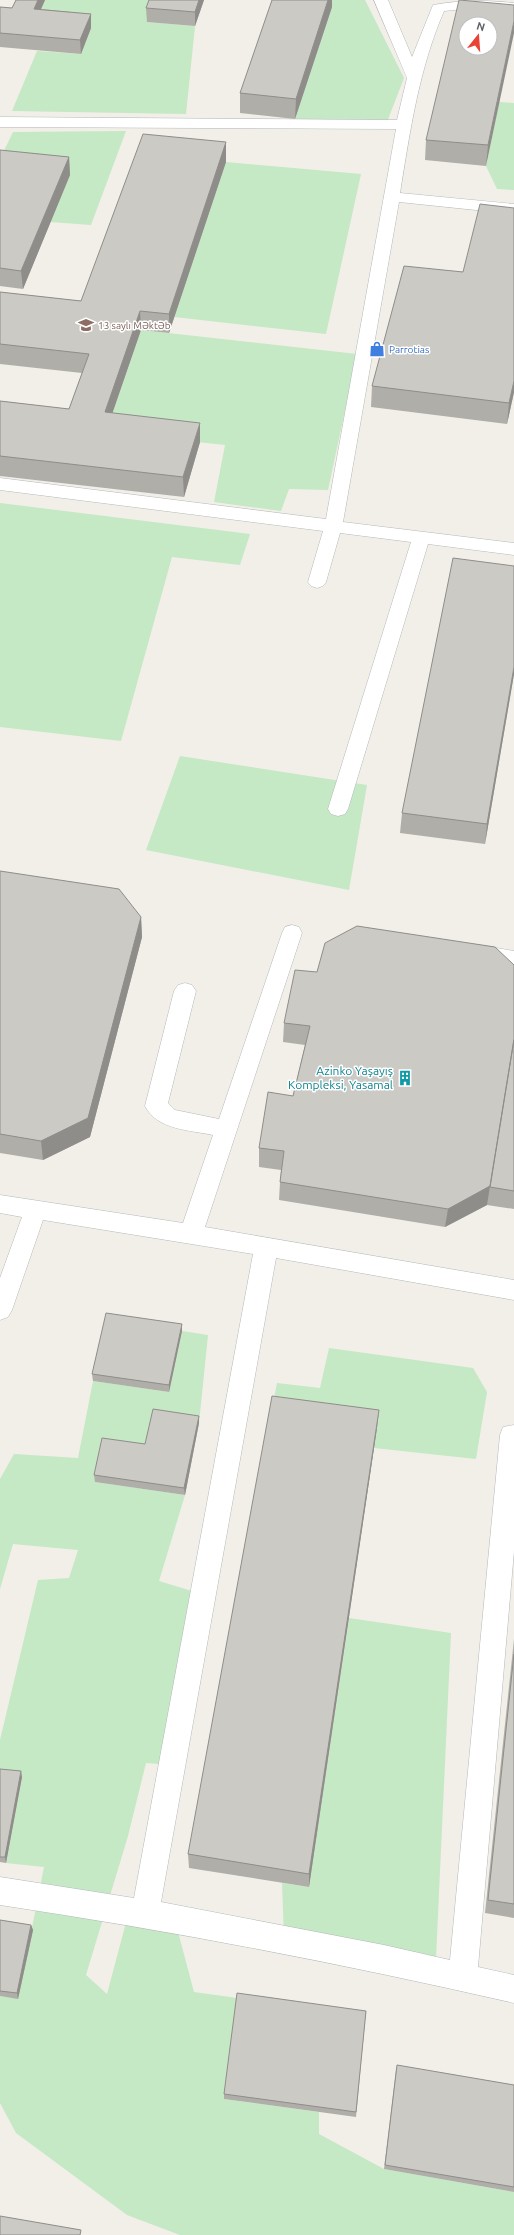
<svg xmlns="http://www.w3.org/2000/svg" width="514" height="2235" font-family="Ubuntu,sans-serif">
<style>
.green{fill:#c5e8c5}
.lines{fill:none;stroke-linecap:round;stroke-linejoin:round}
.minor-casing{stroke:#b5b8bc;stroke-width:1}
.minor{fill:#fff;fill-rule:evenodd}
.wall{fill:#afaea9}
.shaded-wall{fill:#8f8d8a}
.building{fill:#cccac5;stroke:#8f8d8a;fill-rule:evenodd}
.labels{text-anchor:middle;stroke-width:3;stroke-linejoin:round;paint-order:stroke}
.far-education-label{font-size:10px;fill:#785e54;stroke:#fff;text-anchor:start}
.far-shop-label{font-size:10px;fill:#366cbe;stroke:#fff;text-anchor:start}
.culture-label{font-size:12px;fill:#0d838f;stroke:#fff;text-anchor:end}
</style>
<rect width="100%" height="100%" fill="#f1efe8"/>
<path class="green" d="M45,0H155L147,22L195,26L186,114L12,111L37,51L81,54L35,23Z
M279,0H365L404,78L387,122L295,119L332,7Z
M499,102L514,103V190L497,189L486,166Z
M126,131L91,225L50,222L70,175L0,159L13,132Z
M226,162L361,174L326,334L174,317Z
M141,330L357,354L328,490L289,489L281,511L214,502L225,445L106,432Z
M0,503L250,534L240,565L172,557L121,741L0,727Z
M180,756L367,785L349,890L146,850Z
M182,1331L208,1335L199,1423L146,1451L95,1482L185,1495L159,1581L205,1595L174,1765L146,1763L128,1836L86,1975L107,1994L132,1900L173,1913L194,1992L237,1998L224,2099L319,2112V2134L384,2169L514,2192V2235H180L127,2215L16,2133L0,2103V1996L18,1998L44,1867L6,1863L22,1777L0,1775V1740L38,1580L69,1578L78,1550L13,1544L0,1589V1479L14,1454L78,1458L93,1381L169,1392Z
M329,1348L473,1368L487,1392L476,1459L374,1448L377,1428L271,1413L277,1383L320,1388Z
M349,1618L451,1633L436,1958L284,1938L282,1883L309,1887Z"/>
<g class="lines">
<defs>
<path id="minor" d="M374,0H388L412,57L433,5C460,0 487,0 514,3V11L476,8L444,11C419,69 410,131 400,193L514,204V214L399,202L343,522L514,543V555L428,544L348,809L345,814L338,816L331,814L328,809L411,542L340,533L326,582L323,586L317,588L311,586L308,582L323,531L0,490V478L326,519L396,129L0,127V117L397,120L407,78Z
M292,925L299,927L302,933L205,1227L514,1280V1300L276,1258L161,1902L384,1945L450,1960L500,1435L503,1427L514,1425V1551L478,1967L514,1975V2003C344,1964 173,1931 0,1905V1877L134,1898L253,1254L43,1220L12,1310L8,1317L0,1320V1278L22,1217L0,1213V1195L183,1223L213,1135C190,1130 157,1130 145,1106L174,991L178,985L185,983L192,985L196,991L168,1103L175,1110L219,1119L282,933L285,927Z
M478,945L514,951V967L471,959L468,953L471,947Z"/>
</defs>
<use href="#minor" class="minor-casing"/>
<use href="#minor" class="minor"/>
</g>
<path class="wall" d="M16,0H45L41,9L91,14V28L81,54L0,47V7L12,8Z
M204,0L195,26L147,22L146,8Z
M514,5L486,166L425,160L426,140Z
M332,7L295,119L240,113V93Z
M226,142V162L169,333L141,330L112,413L200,442L184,497L0,476V401L69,409L82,373L0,364V292L81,301Z
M0,150L69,157L70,175L23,289L0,286Z
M514,208V392L507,424L371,407L372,386Z
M514,566V674L485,844L400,833L402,813Z
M0,871L141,917L142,937L90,1137L43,1160L0,1153Z
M514,965V1209L487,1205L445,1227L279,1200L280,1182L281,1170L259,1167V1148L293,1096L305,1045L283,1042L284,1023L317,972Z
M182,1324V1331L169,1392L93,1381L92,1374Z
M199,1416V1423L185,1495L95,1482L94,1475L145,1444Z
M377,1428L309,1887L189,1868L188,1854Z
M514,1639V1918L485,1913Z
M0,1769L22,1777L6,1863L0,1862Z
M0,1920L31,1925L33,1930L18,1999L0,1996Z
M366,2011L356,2117L224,2099V2094Z
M396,2070L514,2085V2192L384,2169Z"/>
<path class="shaded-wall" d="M38,0H45L35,23L34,9Z
M199,0H204L195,26V12Z
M328,0H332V7L295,119L296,99Z
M91,14V28L81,54L80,40Z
M514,21V33L486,166L488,145Z
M226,142V162L169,333V314Z
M69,157L70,175L23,289L21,271Z
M140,311L141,330L106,432L105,412Z
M514,381V392L507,424L509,403Z
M200,423V442L184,497L183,477Z
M514,667V674L485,844L487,824Z
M141,917L142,937L90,1137L43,1160L41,1141Z
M490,1186L487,1205L445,1227L448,1209Z
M182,1324V1331L169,1392V1385Z
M379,1410L377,1428L309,1887V1874Z
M199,1416V1423L185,1495L184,1488Z
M21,1771L22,1777L6,1863L5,1857Z
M31,1925L33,1930L18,1999L17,1993Z"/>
<path class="building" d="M16,0H38L34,9L91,14L80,40L0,33V7L12,8Z
M149,0H199L195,12L146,8Z
M272,0H328L296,99L240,93Z
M459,0L514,5V21L488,145L426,140ZM466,24H490V48H466Z
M143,134L226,142L169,314L140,311L105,412L200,423L183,477L0,456V401L69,409L89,354L0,344V292L81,301Z
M0,150L69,157L21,271L0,268Z
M480,204L514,208V381L509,403L372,386L404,266L463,272Z
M453,558L514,566V667L487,824L402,813Z
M0,871L119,889L141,917L88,1118L41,1141L0,1134Z
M357,926L495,947L514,965V1039L490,1186L448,1209L280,1182L284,1151L259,1148L268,1092L293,1096L310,1026L284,1023L295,970L317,972L325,943Z
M514,1040V1191L490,1187Z
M106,1313L182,1324L169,1385L92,1374Z
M272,1396L379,1410L309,1874L188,1854Z
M153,1409L199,1416L184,1488L94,1475L102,1438L145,1444Z
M514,1654V1904L488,1900Z
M0,1769L21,1771L5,1857H0Z
M0,1920L31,1925L17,1993L0,1991Z
M237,1993L366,2011L356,2112L224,2094Z
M397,2065L514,2085V2187L385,2165Z
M0,2216L81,2230L80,2235H0Z"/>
<defs>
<symbol id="school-bare" viewBox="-9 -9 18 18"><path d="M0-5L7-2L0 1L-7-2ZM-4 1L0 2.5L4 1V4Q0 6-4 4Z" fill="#8d6e63" stroke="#fff" stroke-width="2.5" paint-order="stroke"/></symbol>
<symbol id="shop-bare" viewBox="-9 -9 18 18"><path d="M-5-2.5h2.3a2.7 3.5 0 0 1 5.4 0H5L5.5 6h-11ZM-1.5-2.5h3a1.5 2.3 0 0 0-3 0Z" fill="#3f7fe0" stroke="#fff" stroke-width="2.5" paint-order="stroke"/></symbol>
<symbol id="building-bare" viewBox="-9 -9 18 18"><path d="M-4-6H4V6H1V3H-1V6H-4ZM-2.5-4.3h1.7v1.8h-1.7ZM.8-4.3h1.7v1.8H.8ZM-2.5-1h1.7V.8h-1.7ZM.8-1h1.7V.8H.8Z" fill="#0f9aa8" stroke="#fff" stroke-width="2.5" paint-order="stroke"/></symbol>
</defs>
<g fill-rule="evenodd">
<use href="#school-bare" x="75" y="314" width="22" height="22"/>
<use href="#shop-bare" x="366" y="338" width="22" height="22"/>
<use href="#building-bare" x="394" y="1067" width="22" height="22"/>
</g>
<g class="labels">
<g class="far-education-label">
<text x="98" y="329">13 saylı Məktəb</text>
</g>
<g class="far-shop-label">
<text x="389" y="353">Parrotias</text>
</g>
<g class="culture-label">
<text x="393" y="1075">Azinko Yaşayış<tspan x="393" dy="14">Kompleksi, Yasamal</tspan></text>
</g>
</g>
<g transform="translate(478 36) rotate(17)"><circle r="19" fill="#ffffff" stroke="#bfc1c3"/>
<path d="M0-3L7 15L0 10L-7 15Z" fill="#ea4335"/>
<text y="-6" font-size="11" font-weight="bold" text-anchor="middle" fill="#5f6368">N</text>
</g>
</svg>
